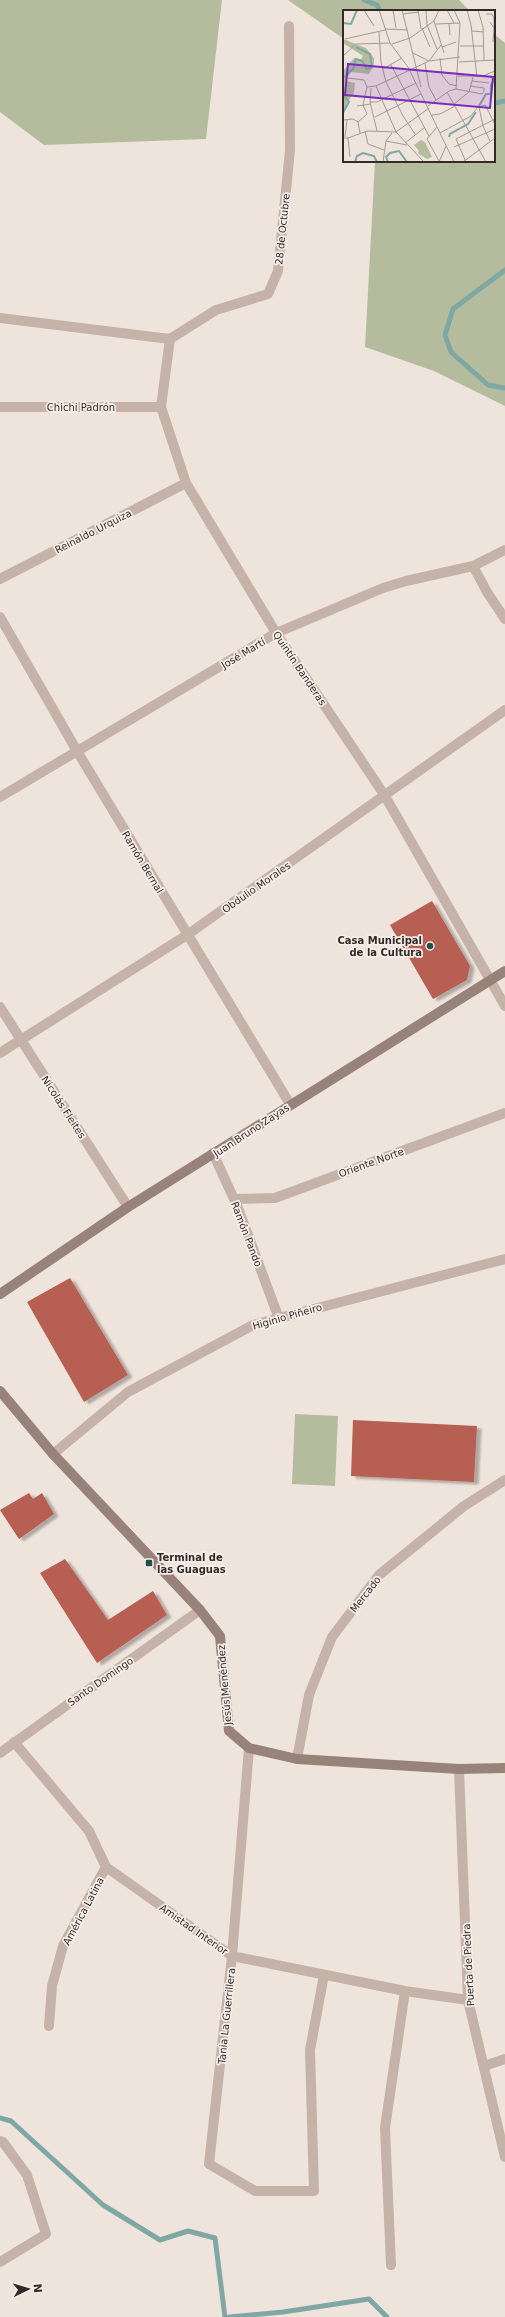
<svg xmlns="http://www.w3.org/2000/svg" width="505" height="2317" font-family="'DejaVu Sans',sans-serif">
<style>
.green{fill:#b5bc9e}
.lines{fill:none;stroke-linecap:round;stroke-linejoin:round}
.stream{stroke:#7fa8a5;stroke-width:5}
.building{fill:#b75f52;filter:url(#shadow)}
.street{stroke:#c5b3aa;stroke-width:10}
.secondary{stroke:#98837b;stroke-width:10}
.poi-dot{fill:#23504e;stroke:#f7eee8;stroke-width:1.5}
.labels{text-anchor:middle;stroke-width:3.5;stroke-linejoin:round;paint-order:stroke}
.street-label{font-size:10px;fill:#332a28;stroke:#f7eee8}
.poi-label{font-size:10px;font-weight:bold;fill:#332a28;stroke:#f7eee8;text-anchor:end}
.inset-river{fill:none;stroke:#7fa8a5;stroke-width:2}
.inset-road{fill:none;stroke:#a49a94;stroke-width:1}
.view{fill:#7b2cbf;fill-opacity:0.15;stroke:#7b2cbf;stroke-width:2}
.inset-edge{fill:none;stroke:#332a28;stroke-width:2}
</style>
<defs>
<filter id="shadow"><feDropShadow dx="4.5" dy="2.5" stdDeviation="1" flood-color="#0004"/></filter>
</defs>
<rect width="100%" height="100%" fill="#efe4dc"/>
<path class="green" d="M0,0H222L206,139L44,145L0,112Z
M288,0H459L470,11H344V39Z
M494,34L505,43V406L434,371L365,347L375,161H494Z
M295,1414L338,1416L335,1486L292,1484Z"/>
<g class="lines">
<path class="stream" d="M364,0L377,5L380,11
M494,103L505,101
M505,270L453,309L445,335L451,352L488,385L505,388
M0,2118L11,2121L103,2205L160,2240L188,2231L215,2238L225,2317
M229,2317L283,2312L369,2299L387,2317"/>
</g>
<path class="building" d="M432,901L470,966L467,980L433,999L390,925Z
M70,1278L128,1375L84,1402L27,1302Z
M353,1420L477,1426L474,1482L351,1476Z
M29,1493L33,1499L42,1493L54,1514L19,1539L0,1510Z
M65,1559L108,1620L153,1591L167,1615L97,1663L40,1573Z"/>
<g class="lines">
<path class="street" d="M0,318L170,339L216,310L268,294L278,271L290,150L289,26
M170,339L161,407L186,483L276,633L385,796L505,1006
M0,407H161
M473,566L487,592L505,619
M0,579L186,483
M0,617L77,751L290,1104
M0,797L276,633L383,588L406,581L473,566L505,550
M0,1007L128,1207
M0,1053L187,935L505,710
M213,1153L238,1208L278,1316
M234,1199L275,1198L505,1113
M53,1454L128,1392L253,1325L505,1259
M14,1742L89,1831L106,1867L232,1956L405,1991L468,2000
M249,1748L232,1956L209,2164L255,2191H314L310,2050L324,1975
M0,1753L200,1610
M297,1759L309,1695L332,1637L379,1575L464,1506L505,1480
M459,1769L468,2000L505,2157
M49,2026L52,1986L63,1946L106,1867
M484,2066L505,2059
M0,2141L3,2142L27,2175L46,2234L0,2262
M391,2265L385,2128L405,1991"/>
<path class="secondary" d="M0,1294L128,1207L505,971
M0,1391L53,1454L200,1610L220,1636L229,1731L249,1748L297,1759L459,1769L505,1768"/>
</g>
<g class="poi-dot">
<circle cx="430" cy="946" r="4"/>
<rect x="145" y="1559" width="8" height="8" rx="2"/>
</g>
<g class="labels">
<g class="street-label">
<text transform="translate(282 229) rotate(-84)" y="4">28 de Octubre</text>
<text x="81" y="411">Chichi Padrón</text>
<text transform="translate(93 531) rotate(-27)" y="4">Reinaldo Urquiza</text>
<text transform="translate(243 653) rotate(-31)" y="4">José Martí</text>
<text transform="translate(300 668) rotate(56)" y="4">Quintín Banderas</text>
<text transform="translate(143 862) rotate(59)" y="4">Ramón Bernal</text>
<text transform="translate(256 887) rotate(-35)" y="4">Obdulio Morales</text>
<text transform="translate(64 1107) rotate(57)" y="4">Nicolás Fleites</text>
<text transform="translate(251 1130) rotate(-33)" y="4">Juan Bruno Zayas</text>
<text transform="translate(371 1162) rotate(-20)" y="4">Oriente Norte</text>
<text transform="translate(247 1234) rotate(69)" y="4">Ramón Pando</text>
<text transform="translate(287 1316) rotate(-16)" y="4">Higinio Piñeiro</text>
<text transform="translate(365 1594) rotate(-52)" y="4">Mercado</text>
<text transform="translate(100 1681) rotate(-35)" y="4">Santo Domingo</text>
<text transform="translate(224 1685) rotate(-95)" y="4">Jesús Menéndez</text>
<text transform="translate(83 1911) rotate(-62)" y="4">América Latina</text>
<text transform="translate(194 1929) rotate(35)" y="4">Amistad Interior</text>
<text transform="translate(468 1965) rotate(-93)" y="4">Puerta de Piedra</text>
<text transform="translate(226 2016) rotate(-84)" y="4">Tania La Guerrillera</text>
</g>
<g class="poi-label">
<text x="422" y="944">Casa Municipal<tspan x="422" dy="12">de la Cultura</tspan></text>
<text x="157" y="1561" text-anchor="start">Terminal de<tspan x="157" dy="12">las Guaguas</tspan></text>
</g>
</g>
<g transform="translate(343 10)">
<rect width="152" height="152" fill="#efe4dc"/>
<path d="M0,29L23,38L31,48V54L26,64L8,62L3,69V71L12,73L11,83L5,91L0,104V61L11,48L18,49L20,46L0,33ZM78,130L82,132L89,147L84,149L75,143L76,141L71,135Z" fill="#b5bc9e"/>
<path class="inset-river" d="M0,13L8,14L14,0M0,68L10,59L13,49L19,51L24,59L29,57L27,44L13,37M0,85L6,92L0,103M136,96L143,84H148V75L152,68M106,127L107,124L125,114L133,102M12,152L14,146L20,143L31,146L34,152M45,152L43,147L47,143L56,141L64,152"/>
<path class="inset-road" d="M21,0L31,16M36,0L47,33L65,57L111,152M50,0L53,18M59,0L78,77M75,0L78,19M83,0L84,15L94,39M104,0L111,13M111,0L117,13L113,79M124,0L128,15L134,67M135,0L140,17L141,50M60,4L76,2M143,4H149L151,8V18M91,11L101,43M147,12L151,18L150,32M106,13L107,25M93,14L117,13M79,18L87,37M42,19L65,20M129,21L141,22M36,22L38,52L43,72L60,106L72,124M2,29L42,20M49,34L67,28L91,11L96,0M117,36H140M99,37L113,32M70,43L86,51L98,35M0,46L13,34L47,33M97,48L99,65L106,74L114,76M116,52L152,50M82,53L86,77L93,90M48,55L86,126M40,59L59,48M115,66H140L152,61M5,68L21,70L24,77L20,95L24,104L15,112L17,123M129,71L146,73M33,76L53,122L81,152M24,77L33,76L86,51L117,47M28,78L27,92L34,121M104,82L143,152M27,92H34L73,73M111,94L126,82L130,67M14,96L28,94M85,96L106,81L113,79L139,84L141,81V78L127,76M89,105L97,104L112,96M32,107L78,84M0,110L10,109L15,112M94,117L84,129L96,151M22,121L25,134L41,140M97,123L128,106L134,98M2,127L4,110M0,128H5L24,121L53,122L86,98M5,128L7,147M43,131L64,135M147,131L140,116L136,97L142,95L152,114M62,133L81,118M111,137L152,119M40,152L43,131L49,123M96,152L103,136M120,152L152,128M123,152L113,129L152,109"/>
<path class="view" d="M5,54L150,67L147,98L2,85Z"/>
<rect width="152" height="152" class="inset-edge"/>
</g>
<g transform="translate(28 2289) rotate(85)" stroke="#f7eee8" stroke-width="3" paint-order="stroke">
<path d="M0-3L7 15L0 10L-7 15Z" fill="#332a28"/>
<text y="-6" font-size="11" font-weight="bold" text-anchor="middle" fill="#332a28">N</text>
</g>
</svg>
